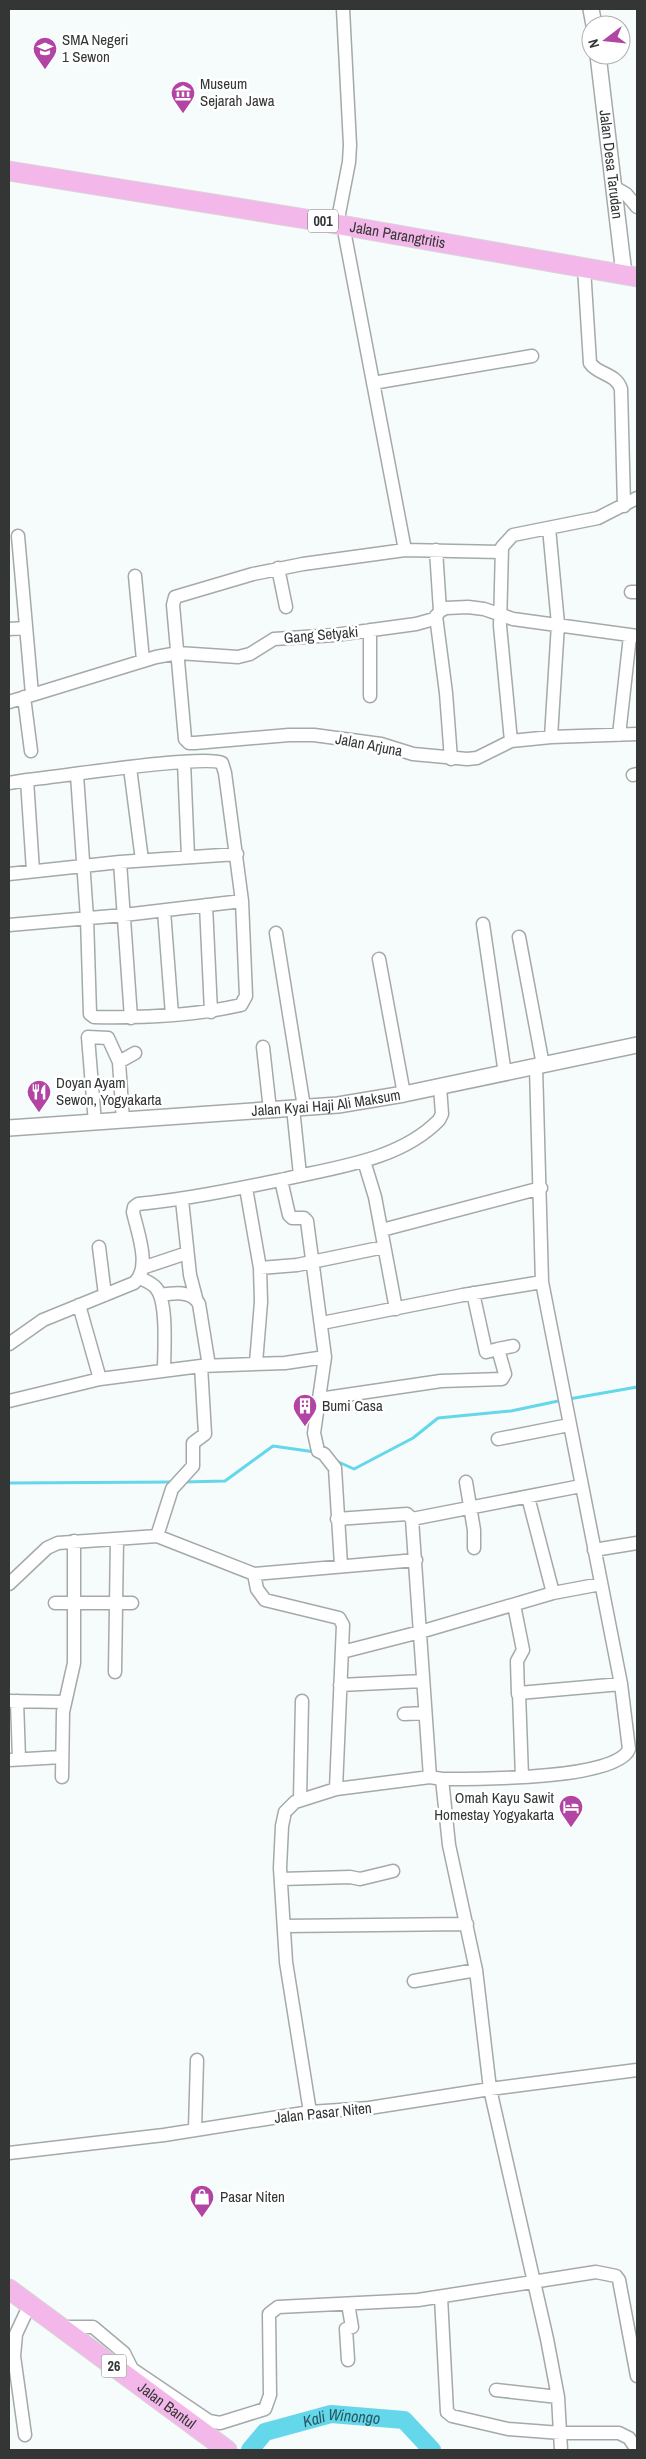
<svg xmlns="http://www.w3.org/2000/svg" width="646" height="2459" font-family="'Archivo Narrow',sans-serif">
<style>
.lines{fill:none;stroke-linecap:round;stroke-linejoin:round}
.stream{stroke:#64d7eb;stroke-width:3}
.river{stroke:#64d7eb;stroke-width:18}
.minor-casing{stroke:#a5a9aa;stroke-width:15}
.tertiary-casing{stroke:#a5a9aa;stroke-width:18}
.primary-casing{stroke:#d6d7d7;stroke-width:21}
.minor{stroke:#fff;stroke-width:12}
.tertiary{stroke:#fff;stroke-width:15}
.primary{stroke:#f3b8e9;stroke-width:19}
.labels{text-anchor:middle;stroke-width:5;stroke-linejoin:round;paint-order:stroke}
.shield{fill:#fff;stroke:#717272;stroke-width:1}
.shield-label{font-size:14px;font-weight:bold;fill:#343636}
.poi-label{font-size:15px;fill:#343636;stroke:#fff;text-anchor:start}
.street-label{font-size:15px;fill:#343636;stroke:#fff}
.water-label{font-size:16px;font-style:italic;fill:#265861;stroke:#fff}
</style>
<rect width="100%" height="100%" fill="#f6fbfc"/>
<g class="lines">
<path class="stream" d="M569,1399L637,1387
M334,1460L354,1469L413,1438L438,1418L511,1411L563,1400
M183,1482L225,1481L273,1446L315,1452
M9,1483L174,1482"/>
<path class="river" id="s1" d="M250,2450L265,2432L331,2414L404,2420L432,2450"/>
<defs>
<path id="minor" d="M614,187L626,194L637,207
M337,224L349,162L350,145L343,9
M343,225L405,550
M584,268L590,363C598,375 616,373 621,389L624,506
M373,383L532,356
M549,528L558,624L551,737
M18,536L32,694
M436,550L440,611
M501,552L405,550L303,564L253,574L175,597L173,605L185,739L189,743H195L289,735H314L381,744L413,754L467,759L477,758L511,741L551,737L637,734
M278,568L286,607
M135,576L143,660
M631,592H637
M436,616L446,693L451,759
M9,629L26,628
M370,696V630
M24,697L31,751
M9,702L156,657L178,653L238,657L250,654L274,639L335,635L416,624L434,619L440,611L446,608L468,607L484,609L513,619L637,636
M619,735L630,636
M511,741L500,626L502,547L513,535L598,518L637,498
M184,762L188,857
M130,768L142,860
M633,775L637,774
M27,780L33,871
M9,783L27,780C58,777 204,754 222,763L225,773L242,901L246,996L241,1005C193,1016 143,1018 94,1017L90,1014L87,918L77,775
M120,862L131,1018
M9,874L120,862L237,854
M206,905L211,1012
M164,911L172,1015
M483,924L505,1074
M9,925L124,915L242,901
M276,933L304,1107
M519,937L543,1065
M379,959L404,1094
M263,1047L270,1110
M293,1108L300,1175
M123,1121L119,1062L135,1053
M95,1123L88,1037L108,1038L119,1062
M364,1161L375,1197L396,1309
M281,1180L289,1215L292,1218H304L307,1221L325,1357L314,1433L318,1451L324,1454L335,1468L341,1565
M246,1188L260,1268L261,1302L256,1363
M182,1200L190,1275L196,1298
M382,1230L541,1188
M99,1247L105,1295
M142,1268L187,1253
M260,1268L297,1265L384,1247
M140,1278C146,1281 152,1283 156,1288C168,1302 164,1352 164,1371
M160,1295C173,1293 192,1290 199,1304L209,1366
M79,1305L100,1379
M322,1323L463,1295L542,1282
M9,1344L43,1320L134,1283C152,1268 137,1231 133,1212L134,1207L138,1204C188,1199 236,1189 285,1179C337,1167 400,1160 439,1120L442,1114L440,1087
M498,1349L513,1346
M319,1399L441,1381L502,1379L505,1374L498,1349L486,1352L473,1293
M9,1401L100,1379L201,1366L285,1363L325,1357
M498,1439L569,1425
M466,1482L474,1530V1548
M528,1497L553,1593L601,1584
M337,1519L407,1514L412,1519
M157,1536L172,1489L193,1466V1443L205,1434L201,1366
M594,1550L637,1543
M254,1574L416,1560
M9,1584L47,1548L58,1543L157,1536L254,1574L257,1589L265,1600L339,1618L343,1625L336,1789
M55,1603H132
M514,1605L523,1650L517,1661L518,1694
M342,1652L420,1632L553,1593
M115,1672L117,1539
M340,1685L423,1681
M9,1701L64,1702
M17,1701L19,1759
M404,1714L425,1713
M9,1760L62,1757
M62,1777L63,1712L74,1663V1541
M430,1777L412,1519L581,1486
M522,1777L519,1693L621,1684
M442,1779L449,1845L476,1970L490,2089L547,2339L558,2397L561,2450
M300,1800L302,1701
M281,1879L350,1877L360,1879L393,1871
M284,1926L467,1924
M414,1981L476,1970
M310,2112L286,1962L280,1868L282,1826L285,1812L295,1802L336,1789L430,1777L442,1779C475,1779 617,1780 629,1749L621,1684L542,1282L536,1067
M195,2129L197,2060
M9,2153L164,2135L310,2112L369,2108L490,2089L637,2070
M441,2297L447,2412L452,2416L508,2429L561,2433H619L629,2438L637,2450
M348,2304L352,2327L346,2329L348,2360
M61,2327H93L124,2353L132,2369L209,2421L220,2423L265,2409L270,2395L269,2314L278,2307L418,2300L596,2272L616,2276L619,2280L637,2376
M496,2390L558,2397
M25,2435L14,2356L16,2334L30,2304"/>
<g id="tertiary">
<path d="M591,9L594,25"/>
<path id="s2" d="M598,55L624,274"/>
<path id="s3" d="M9,1128L338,1105L404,1094L637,1045"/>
</g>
<g id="primary">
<path id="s4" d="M9,171L318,221L637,277"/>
<path id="s5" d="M9,2289L227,2450"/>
</g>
</defs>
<use href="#minor" class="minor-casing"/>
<use href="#tertiary" class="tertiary-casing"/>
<use href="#primary" class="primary-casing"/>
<use href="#minor" class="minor"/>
<use href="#tertiary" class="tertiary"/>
<use href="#primary" class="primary"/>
</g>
<defs>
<symbol id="school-pin" viewBox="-11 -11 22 30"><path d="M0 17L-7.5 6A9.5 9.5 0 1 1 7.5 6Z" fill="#b244a3" stroke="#fff"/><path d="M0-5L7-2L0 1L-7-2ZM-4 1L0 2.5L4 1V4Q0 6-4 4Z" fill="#fff"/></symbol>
<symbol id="museum-pin" viewBox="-11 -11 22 30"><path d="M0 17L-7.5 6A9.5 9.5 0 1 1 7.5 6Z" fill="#b244a3" stroke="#fff"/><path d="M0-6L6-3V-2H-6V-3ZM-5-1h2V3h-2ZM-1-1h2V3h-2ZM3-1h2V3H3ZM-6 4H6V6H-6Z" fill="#fff"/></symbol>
<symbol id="restaurant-pin" viewBox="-11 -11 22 30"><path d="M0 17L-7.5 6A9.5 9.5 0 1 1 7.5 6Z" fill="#b244a3" stroke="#fff"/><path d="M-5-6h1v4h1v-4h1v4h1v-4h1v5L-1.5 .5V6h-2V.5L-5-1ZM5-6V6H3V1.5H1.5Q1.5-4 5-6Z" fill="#fff"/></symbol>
<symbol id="building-pin" viewBox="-11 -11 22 30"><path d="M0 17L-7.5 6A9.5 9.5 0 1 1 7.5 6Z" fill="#b244a3" stroke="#fff"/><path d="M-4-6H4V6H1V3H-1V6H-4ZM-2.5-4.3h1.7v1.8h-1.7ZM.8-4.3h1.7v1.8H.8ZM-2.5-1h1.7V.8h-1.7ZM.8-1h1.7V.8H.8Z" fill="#fff"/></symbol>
<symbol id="hotel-pin" viewBox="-11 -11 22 30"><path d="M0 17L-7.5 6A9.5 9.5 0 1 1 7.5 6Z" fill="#b244a3" stroke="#fff"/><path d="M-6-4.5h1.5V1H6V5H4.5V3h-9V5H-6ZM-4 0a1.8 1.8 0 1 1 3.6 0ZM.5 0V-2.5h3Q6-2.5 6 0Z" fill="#fff"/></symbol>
<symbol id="shop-pin" viewBox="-11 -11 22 30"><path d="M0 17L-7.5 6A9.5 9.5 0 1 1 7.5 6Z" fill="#b244a3" stroke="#fff"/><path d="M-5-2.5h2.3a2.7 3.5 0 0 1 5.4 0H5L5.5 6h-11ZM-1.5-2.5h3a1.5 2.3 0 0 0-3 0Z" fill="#fff"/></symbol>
</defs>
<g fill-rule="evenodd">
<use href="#school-pin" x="31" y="35" width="28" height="38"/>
<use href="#museum-pin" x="169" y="79" width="28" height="38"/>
<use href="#restaurant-pin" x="25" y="1078" width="28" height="38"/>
<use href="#building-pin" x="291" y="1392" width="28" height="38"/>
<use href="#hotel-pin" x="557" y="1793" width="28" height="38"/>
<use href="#shop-pin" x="188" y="2183" width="28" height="38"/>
</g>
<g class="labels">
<g class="shield">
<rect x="308" y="209.5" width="30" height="23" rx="4"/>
<rect x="101.5" y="2354.5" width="25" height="23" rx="4"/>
</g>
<g class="shield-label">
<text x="323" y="226">001</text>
<text x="114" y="2371">26</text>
</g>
<g class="poi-label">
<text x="62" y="45">SMA Negeri<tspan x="62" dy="17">1 Sewon</tspan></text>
<text x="200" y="89">Museum<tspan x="200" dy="17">Sejarah Jawa</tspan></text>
<text x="56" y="1088">Doyan Ayam<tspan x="56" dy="17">Sewon, Yogyakarta</tspan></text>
<text x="322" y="1411">Bumi Casa</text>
<text x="554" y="1803" text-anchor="end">Omah Kayu Sawit<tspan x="554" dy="17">Homestay Yogyakarta</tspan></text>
<text x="220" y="2202">Pasar Niten</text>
</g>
<g class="street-label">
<text dy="5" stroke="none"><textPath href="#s2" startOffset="110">Jalan Desa Tarudan</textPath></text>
<text dy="5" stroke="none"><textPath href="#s4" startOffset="394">Jalan Parangtritis</textPath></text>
<text transform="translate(321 635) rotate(-5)" y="5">Gang Setyaki</text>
<text transform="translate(369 745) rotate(11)" y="5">Jalan Arjuna</text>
<text dy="5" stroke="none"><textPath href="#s3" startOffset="318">Jalan Kyai Haji Ali Maksum</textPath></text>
<text transform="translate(323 2113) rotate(-6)" y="5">Jalan Pasar Niten</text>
<text dy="5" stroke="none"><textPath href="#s5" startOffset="196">Jalan Bantul</textPath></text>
</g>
<g class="water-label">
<text dy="6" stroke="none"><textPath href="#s1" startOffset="102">Kali Winongo</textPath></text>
</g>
</g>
<rect width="646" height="2459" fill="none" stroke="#343636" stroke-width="20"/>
<g transform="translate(606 40) rotate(254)"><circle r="24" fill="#ffffff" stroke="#aeafaf"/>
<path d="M0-4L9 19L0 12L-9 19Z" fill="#b244a3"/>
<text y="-8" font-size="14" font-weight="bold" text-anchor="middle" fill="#343636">N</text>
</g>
</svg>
